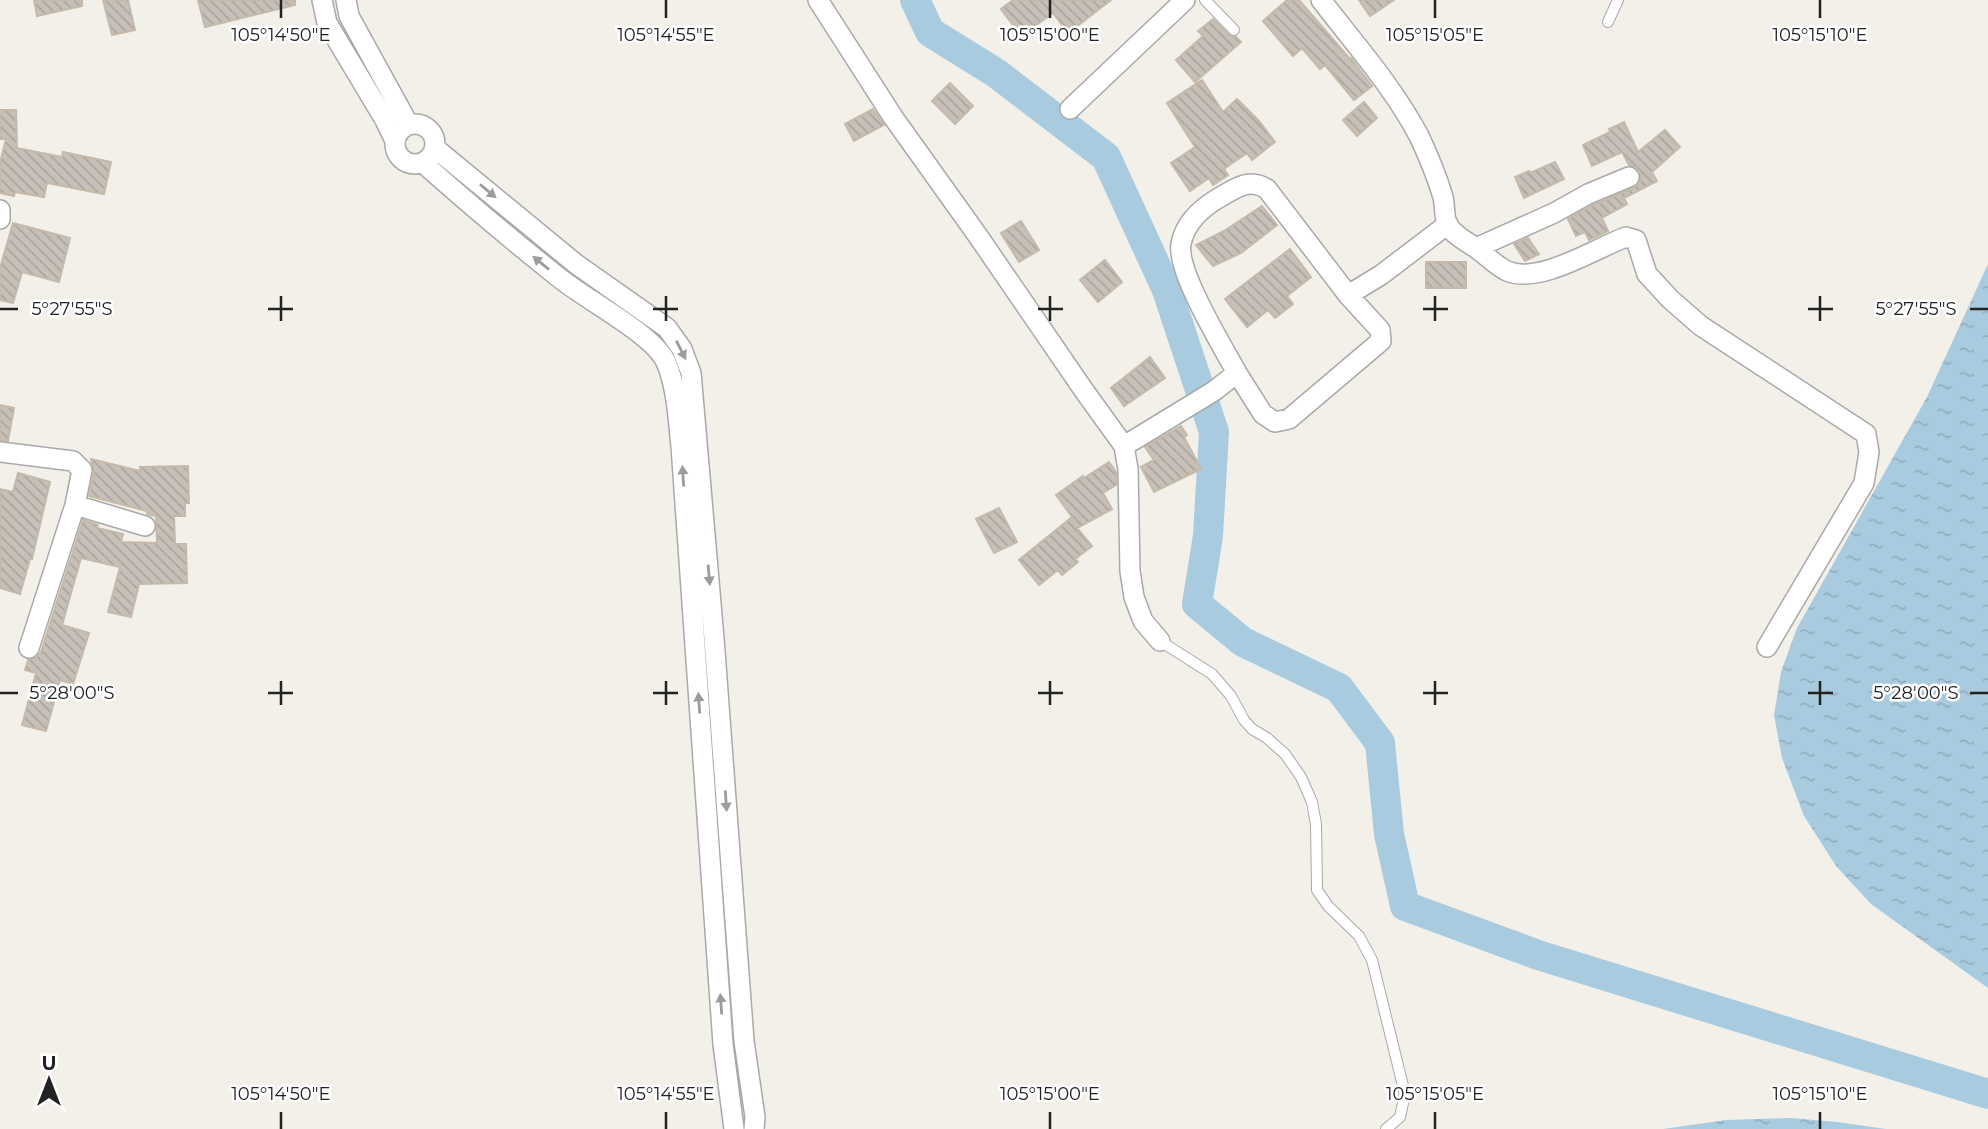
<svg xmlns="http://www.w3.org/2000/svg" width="1988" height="1129" font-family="Montserrat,sans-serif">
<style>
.water{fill:url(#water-ripples)}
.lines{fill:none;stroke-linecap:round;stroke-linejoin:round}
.river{stroke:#a9cbe0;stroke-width:30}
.building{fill:url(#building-back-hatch);stroke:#c5baaa;stroke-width:2}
.lane-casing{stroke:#a9a9a9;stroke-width:12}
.street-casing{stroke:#a9a9a9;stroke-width:22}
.lane{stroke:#fff;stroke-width:10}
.street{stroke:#fff;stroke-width:19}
.oneway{fill:#9c9c9c}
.ticks{fill:none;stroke:#222;stroke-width:2.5}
.ticks-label{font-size:18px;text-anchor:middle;fill:#222;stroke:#fff;stroke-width:5;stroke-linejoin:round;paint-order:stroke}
</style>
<defs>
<pattern id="water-ripples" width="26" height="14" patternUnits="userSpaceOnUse" patternTransform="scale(1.75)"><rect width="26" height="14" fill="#a9cbe0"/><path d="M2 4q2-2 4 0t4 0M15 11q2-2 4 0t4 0" fill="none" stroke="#91aec0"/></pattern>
<pattern id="building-back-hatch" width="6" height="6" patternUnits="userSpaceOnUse" patternTransform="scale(1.75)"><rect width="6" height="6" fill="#c7c0b8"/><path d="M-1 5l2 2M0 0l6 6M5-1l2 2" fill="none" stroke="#aba59e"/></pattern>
</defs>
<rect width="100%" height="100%" fill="#f2f0e9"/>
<path class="water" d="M1988,264V988L1871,904L1836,866L1804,816L1782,758L1774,715L1781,672L1797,628L1927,397Z
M1791,1118L1837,1122L1886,1129H1663L1726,1120Z"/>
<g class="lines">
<path class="river" d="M915,0L930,32L996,73L1106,157L1167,290L1214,432L1208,536L1197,604L1243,642L1339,688L1380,743L1389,834L1405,906L1538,955L1988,1094"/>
</g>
<path class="building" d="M34,0H82V6L37,16Z
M103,0H128L135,30L112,35Z
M198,0H295V5L205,27Z
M1013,0H1111L1068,33L1053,13L1021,36L1001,9Z
M1287,0H1299L1350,59L1351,58L1372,86L1354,100L1325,65L1320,69L1302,48L1293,56L1263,21Z
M1359,0H1394L1370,16Z
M1213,19L1229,35L1236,37L1241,42L1195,82L1176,60L1203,36L1198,31Z
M1202,80L1223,112L1237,99L1259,121L1275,142L1252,160L1247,153L1224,169L1228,175L1213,185L1209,178L1190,191L1171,163L1195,147L1167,103Z
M950,83L973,106L955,124L932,101Z
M1364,102L1377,118L1357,136L1343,120Z
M873,109L884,125L854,141L845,124Z
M0,110H16L17,148L62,157L63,152L111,162L104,194L47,183L44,197L15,192L14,196L0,193V163L6,139H0Z
M1624,122L1638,152L1665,130L1680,147L1652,172L1657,181L1624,198L1627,204L1602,218L1608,231L1589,240L1585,232L1576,236L1568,219L1593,205L1634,188L1639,184L1641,178L1640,172L1636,167L1629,165L1622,152L1592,166L1583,145L1610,132L1609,129Z
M1555,162L1564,179L1524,198L1515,177L1529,171L1530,173Z
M1262,206L1277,225L1241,253L1213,266L1196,245L1224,231Z
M1021,221L1039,250L1019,262L1001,233Z
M13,223L70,238L59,282L22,272L13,303L0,300V268Z
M1528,238L1539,254L1525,261L1514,244Z
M1290,249L1311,277L1287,296L1293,304L1275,318L1268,310L1247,327L1225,299Z
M1105,260L1122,282L1098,302L1080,280Z
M1426,262H1466V288H1426Z
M1150,357L1165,378L1124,406L1111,388Z
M0,405L14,408L8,441L0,440Z
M1181,426L1187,435L1184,437L1201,469L1154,492L1141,467L1154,460L1145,447Z
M91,459L140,471V467L188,466L189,503H185V516H174L175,544H186L187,583L139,584L131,617L108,612L120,567L81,558L62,625L89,633L73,684L60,680L46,731L22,725L36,673L25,670L28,660L37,657L41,652L83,520L98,525L97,528L123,534L121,542L157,543L156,516L147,514V511L89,496L94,472Z
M1109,462L1116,472V485L1103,493L1112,509L1077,528L1092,546L1075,559L1078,562L1062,575L1058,570L1039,585L1019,560L1072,517L1056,495L1083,476L1084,478Z
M18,473L50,482L32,559H30L20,594L0,588V489L13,492Z
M999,508L1017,542L994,553L976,519Z"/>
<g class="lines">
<defs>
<path id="lane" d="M1205,0L1234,30
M1608,22L1618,0
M1160,641L1212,674L1231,696L1244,720L1252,729L1267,738L1285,754L1301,777L1312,802L1316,824L1317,890L1328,906L1359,936L1372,960L1405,1094L1400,1117L1386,1129"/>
<path id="street" d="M322,0L327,23L385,120L395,141
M346,0L349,16L409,125
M818,0L893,117L978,236L1085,392L1124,446L1214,391L1237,373L1263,414L1275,422L1289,419L1381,341L1380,330L1348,295L1267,189C1250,178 1238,187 1222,196C1204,206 1185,222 1181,244C1176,271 1223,347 1237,373
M1321,0C1355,44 1393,87 1419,136C1428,155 1437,177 1443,197C1445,205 1444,216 1447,224C1452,234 1467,242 1476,248L1554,213L1588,194L1629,177
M1070,109L1185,0
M395 144a20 20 0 1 1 40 0a20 20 0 1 1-40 0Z
M435,148L576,264L667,328L682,349L691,373L714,638L744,1041L755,1117L754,1129
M423,163C468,203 514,242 562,280C587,300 654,335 666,362C677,388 678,419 681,446L723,1044L734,1129
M0,210V219
M1476,248C1486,255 1496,266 1507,271C1539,285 1596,248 1626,237L1636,240L1647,274L1670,299L1701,326L1866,434L1869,452L1864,483L1767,647
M1348,295L1381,275L1448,224
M1124,446L1128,469L1130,571L1134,597L1143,621L1160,641
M0,452L73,461L82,470L75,505L29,648
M75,505L145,526"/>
</defs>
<use href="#lane" class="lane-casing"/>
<use href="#street" class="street-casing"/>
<use href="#lane" class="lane"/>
<use href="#street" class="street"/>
</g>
<defs><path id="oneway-solid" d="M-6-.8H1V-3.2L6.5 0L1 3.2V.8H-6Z" transform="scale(1.75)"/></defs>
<g class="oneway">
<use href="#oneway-solid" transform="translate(488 191) rotate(40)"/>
<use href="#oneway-solid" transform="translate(541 263) rotate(-141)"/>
<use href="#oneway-solid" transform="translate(681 350) rotate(63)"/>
<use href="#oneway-solid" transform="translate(683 476) rotate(-94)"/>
<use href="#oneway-solid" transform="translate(709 575) rotate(85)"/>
<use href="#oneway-solid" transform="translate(699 703) rotate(-94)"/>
<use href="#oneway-solid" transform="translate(726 801) rotate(86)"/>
<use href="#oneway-solid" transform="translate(721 1004) rotate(-94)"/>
</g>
<path class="ticks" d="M281,0V18M666,0V18M1050,0V18M1435,0V18M1820,0V18M281,296V321M666,296V321M1050,296V321M1435,296V321M1820,296V321M0,309H18M268,309H293M653,309H678M1038,309H1063M1423,309H1448M1808,309H1833M1970,309H1988M281,681V705M666,681V705M1050,681V705M1435,681V705M1820,681V705M0,693H18M268,693H293M653,693H678M1038,693H1063M1423,693H1448M1808,693H1833M1970,693H1988M281,1112V1129M666,1112V1129M1050,1112V1129M1435,1112V1129M1820,1112V1129"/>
<g class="ticks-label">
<text x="281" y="41">105°14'50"E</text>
<text x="666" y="41">105°14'55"E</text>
<text x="1050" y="41">105°15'00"E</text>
<text x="1435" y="41">105°15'05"E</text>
<text x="1820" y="41">105°15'10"E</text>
<text x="72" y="315">5°27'55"S</text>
<text x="1916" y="315">5°27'55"S</text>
<text x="72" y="699">5°28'00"S</text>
<text x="1916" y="699">5°28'00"S</text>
<text x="281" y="1100">105°14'50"E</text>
<text x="666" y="1100">105°14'55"E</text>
<text x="1050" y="1100">105°15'00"E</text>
<text x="1435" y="1100">105°15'05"E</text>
<text x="1820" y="1100">105°15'10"E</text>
</g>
<g transform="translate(49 1080)" stroke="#ffffff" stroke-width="5" paint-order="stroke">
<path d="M0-5L12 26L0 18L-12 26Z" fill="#222222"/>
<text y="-10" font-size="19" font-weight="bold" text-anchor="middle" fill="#222222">U</text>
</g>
</svg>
